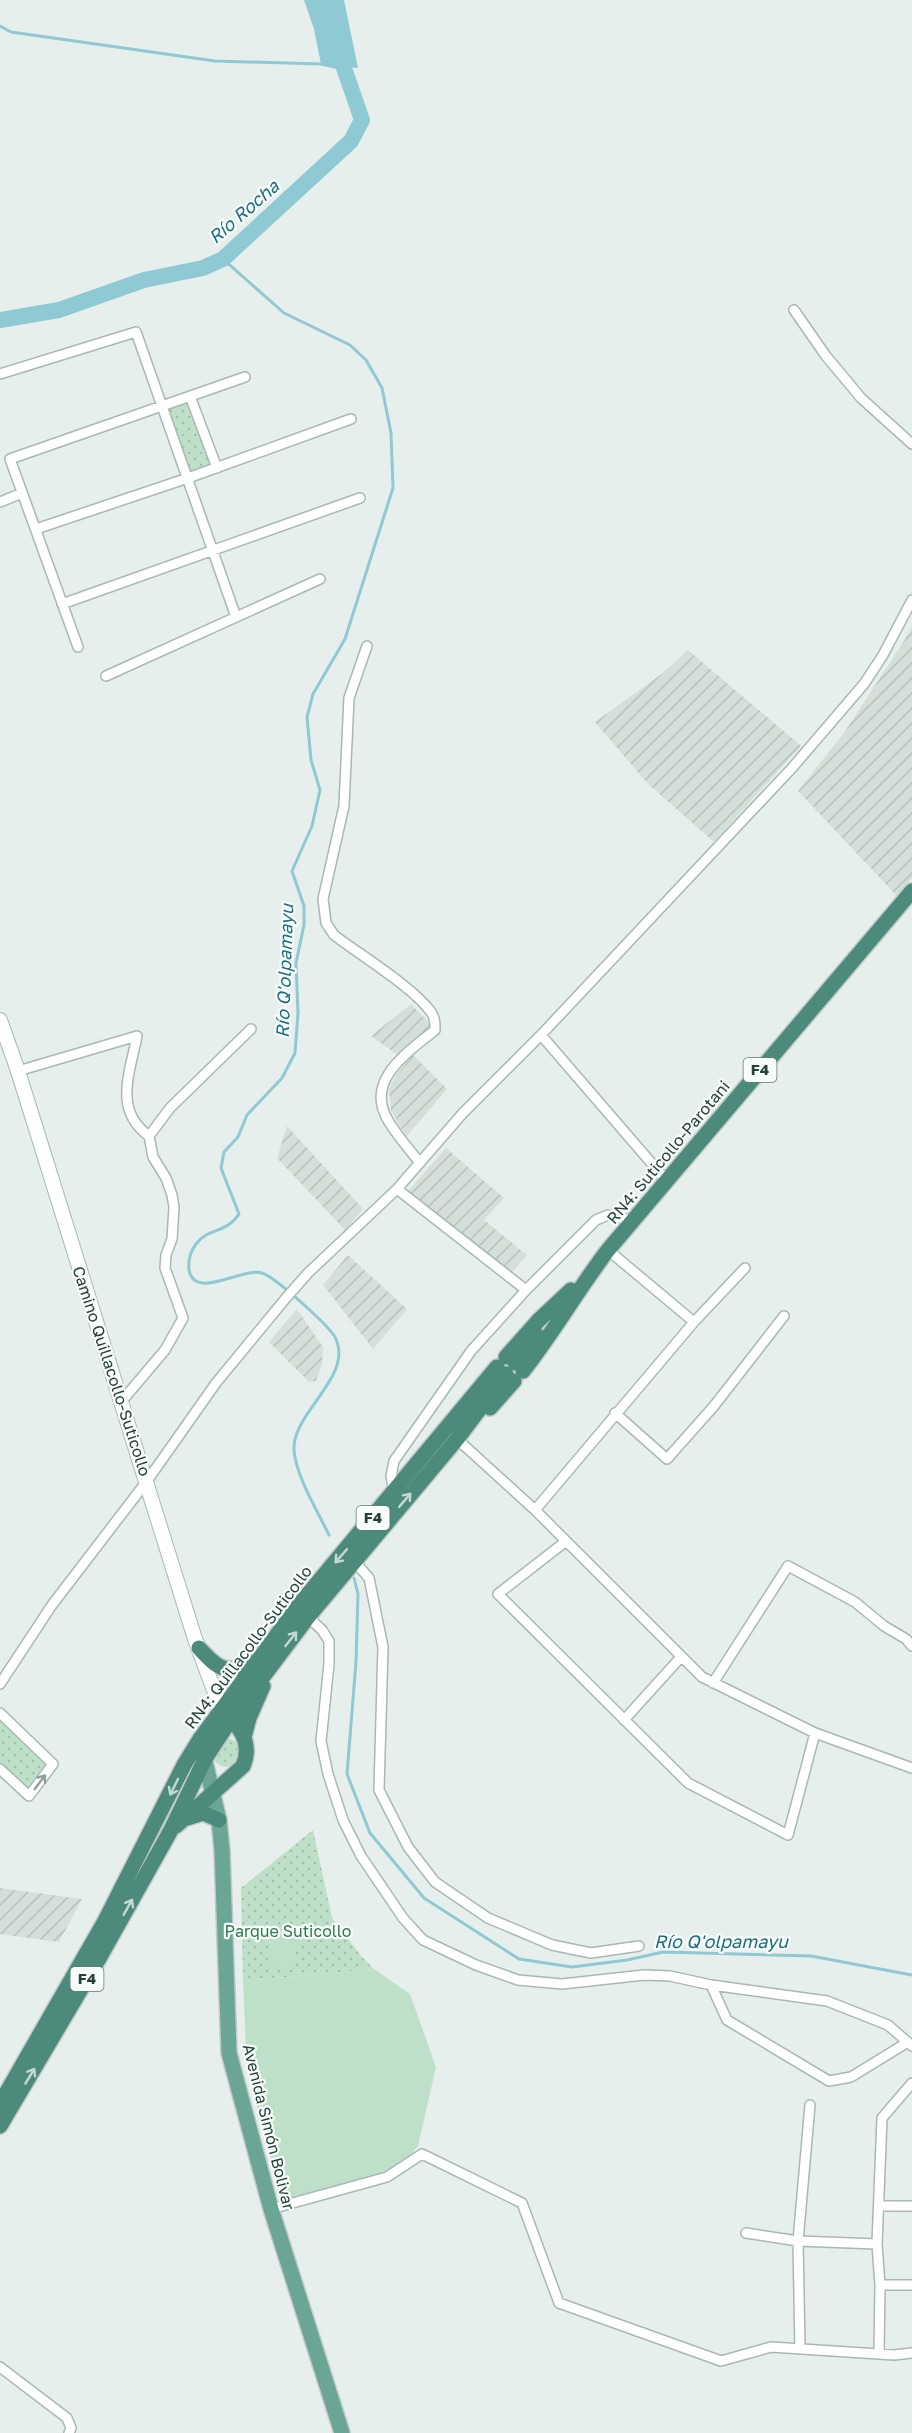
<svg xmlns="http://www.w3.org/2000/svg" width="912" height="2433" font-family="'Golos Text',sans-serif">
<style>
.industrial{fill:url(#industrial-furrows)}
.grass{fill:url(#grass-dots)}
.pitch{fill:#bfe0c8}
.water{fill:#8ec9d4}
.lines{fill:none;stroke-linecap:round;stroke-linejoin:round}
.stream{stroke:#8ec9d4;stroke-width:3}
.river{stroke:#8ec9d4;stroke-width:16}
.minor-casing{stroke:#a8b8b2;stroke-width:12}
.secondary-casing{stroke:#a4bbb3;stroke-width:16}
.primary-casing{stroke:#c2cac8;stroke-width:18}
.trunk-casing{stroke:#c2cac8;stroke-width:18}
.minor{stroke:#fff;stroke-width:9}
.secondary{stroke:#fff;stroke-width:14}
.primary{stroke:#6aa596;stroke-width:15}
.trunk{stroke:#4c8a7c;stroke-width:15}
.oneway{stroke:#c4d9d4}
.oneway2{stroke:#92a09c}
.labels{text-anchor:middle;stroke-width:4.5;stroke-linejoin:round;paint-order:stroke}
.shield{fill:#f7fbf9;stroke:#637a73;stroke-width:1.5}
.shield-label{font-size:15px;font-weight:bold;fill:#24423a}
.street-label{font-size:16px;fill:#24423a;stroke:#f7fbf9}
.park-label{font-size:16px;fill:#2d7a4b;stroke:#f7fbf9}
.water-label{font-size:18px;font-style:italic;fill:#1c6f80;stroke:#f7fbf9}
</style>
<defs>
<pattern id="industrial-furrows" width="10" height="10" patternUnits="userSpaceOnUse" patternTransform="scale(1.5)"><rect width="10" height="10" fill="#d4dfda"/><path d="M-1 1l2-2M0 10L10 0M9 11l2-2" fill="none" stroke="#b6c1bc"/></pattern>
<pattern id="grass-dots" width="8" height="8" patternUnits="userSpaceOnUse" patternTransform="scale(1.5)"><rect width="8" height="8" fill="#bfe0c8"/><path d="M2 2h.1M6 6h.1" fill="none" stroke="#a4c1ad" stroke-width="1.8" stroke-linecap="round"/></pattern>
</defs>
<rect width="100%" height="100%" fill="#e6efeb"/>
<path class="industrial" d="M912,626V878L897,896L798,791L844,733L904,641Z
M688,650L801,746L714,842L648,784L595,722L663,673Z
M411,1004L429,1023V1029L398,1055L371,1036Z
M413,1055L447,1089L406,1137L391,1110L389,1089L396,1075Z
M287,1126L363,1209L345,1230L277,1158Z
M446,1148L504,1198L484,1220L527,1255L512,1272L408,1191Z
M348,1255L407,1309L373,1349L323,1285Z
M297,1309L323,1347L322,1364L316,1381L309,1382L269,1342Z
M0,1888L82,1899L59,1942L0,1934Z"/>
<path class="grass" d="M187,401L211,466L190,474L166,408Z
M0,1719L46,1762L47,1767L31,1787L22,1786L0,1764Z
M228,1738L240,1743L242,1758C232,1766 225,1772 215,1761Z
M313,1830L332,1918L362,1957L374,1969L243,1981L241,1888Z"/>
<path class="pitch" d="M274,1927L300,1933L292,1970L267,1965Z
M374,1969L410,1994L436,2067L418,2146L404,2163L382,2173L285,2199L281,2195L247,2069L243,1981Z"/>
<path class="water" d="M304,0H344L358,68L321,64L314,29Z"/>
<g class="lines">
<path class="stream" d="M0,26L11,32L215,61L321,64L344,69
M223,259L284,313L350,345L366,360L382,388L391,433L393,488L345,639L313,694L307,717L311,760L320,790L312,826L292,871L304,906V925L296,963L298,1013L295,1053L282,1078L247,1115L238,1137L224,1152L221,1168L239,1214C226,1234 209,1227 196,1244C190,1252 188,1261 189,1270C195,1301 241,1267 262,1273C275,1277 331,1327 336,1339C353,1378 291,1413 294,1451C297,1478 317,1510 329,1535
M354,1578L358,1594L356,1662L347,1774L370,1833L424,1898L519,1959L572,1967L627,1960L663,1952L811,1956L912,1975"/>
<path class="river" d="M0,320L59,310L144,280L203,268L223,259L351,141L362,120L336,45"/>
<defs>
<path id="minor" d="M794,310L826,356L861,398L912,444
M0,374L136,332L236,617
M190,396L217,468
M0,502L22,493
M36,529L188,478L351,419
M62,604L360,498
M367,646L349,698L344,806L323,899L326,923L334,935C360,955 413,987 431,1012C435,1018 435,1023 435,1030C407,1053 363,1081 389,1122C398,1137 410,1150 420,1163
M78,647L10,459L245,377
M106,676L320,579
M541,1035L666,1180
M18,1071L137,1036C130,1073 113,1110 149,1136L153,1157L166,1178L172,1195L174,1207L172,1239L166,1255L165,1268L183,1318L165,1350L121,1402
M149,1136L170,1108L251,1029
M397,1189L526,1290
M608,1250L694,1322
M615,1413L667,1459L714,1406L784,1316
M457,1439L535,1510L702,1677L815,1733L912,1768
M394,1493L391,1476L394,1461L471,1351L526,1290L596,1220L608,1215L634,1221
M535,1510L694,1322L745,1268
M565,1542L498,1594L688,1783L788,1835L815,1733
M354,1561L369,1578L383,1647L379,1790L408,1847L435,1882L488,1918L552,1945L591,1953L639,1946
M308,1617L322,1630L329,1641V1664L321,1741L328,1774L343,1820L361,1856L403,1918L423,1940L476,1965L518,1980L562,1984L644,1975L670,1976L711,1985L827,2001L888,2025L912,2046
M713,1683L788,1566L855,1602L884,1626L906,1639L912,1646
M0,1684L52,1605L147,1481L216,1383L286,1298L308,1273L397,1189L463,1113L541,1035L792,768L864,684L883,655L912,600
M0,1713L53,1764L29,1796L0,1769
M624,1720L681,1657
M711,1985L727,2020L829,2081L851,2077L908,2042
M880,2206H912
M271,2209L387,2177L422,2154L522,2203L559,2303L721,2361L771,2347L894,2355L912,2353
M746,2233L798,2241L877,2244
M880,2285H912
M800,2349L798,2241L810,2105
M879,2353L880,2285L877,2244L882,2118L912,2083
M0,2367L67,2418L71,2428L69,2433"/>
<path id="secondary" d="M0,1020L18,1071L195,1639L221,1709L228,1715"/>
<path id="primary" d="M203,1753L219,1820L222,1850L229,2053L271,2209L342,2433"/>
<path id="trunk" d="M506,1357L539,1320L571,1290
M515,1363L538,1336
M523,1371C554,1332 578,1289 608,1250L912,891
M490,1408L514,1381
M199,1648C219,1670 226,1675 255,1662
M244,1737L249,1718L263,1686
M187,1818L203,1813L219,1820
M176,1826L243,1766C251,1747 244,1733 231,1719
M0,2104L105,1921L184,1765L200,1739L299,1605L497,1367
M0,2126L97,1962L171,1830L205,1759L231,1719L308,1617L457,1439L506,1374"/>
</defs>
<use href="#minor" class="minor-casing"/>
<use href="#secondary" class="secondary-casing"/>
<use href="#primary" class="primary-casing"/>
<use href="#trunk" class="trunk-casing"/>
<use href="#minor" class="minor"/>
<use href="#secondary" class="secondary"/>
<use href="#primary" class="primary"/>
<use href="#trunk" class="trunk"/>
</g>
<defs><path id="oneway-shaft" d="M-6 0H5M1.5-3L5.5 0L1.5 3" fill="none" stroke-width="1.6" stroke-linecap="round" stroke-linejoin="round" transform="scale(1.5)"/></defs>
<g class="oneway">
<use href="#oneway-shaft" transform="translate(405 1500) rotate(-50)"/>
<use href="#oneway-shaft" transform="translate(341 1556) rotate(131)"/>
<use href="#oneway-shaft" transform="translate(291 1639) rotate(-52)"/>
<use href="#oneway-shaft" transform="translate(174 1787) rotate(116)"/>
<use href="#oneway-shaft" transform="translate(128 1907) rotate(-61)"/>
<use href="#oneway-shaft" transform="translate(30 2076) rotate(-59)"/>
</g>
<use class="oneway2" href="#oneway-shaft" transform="translate(40 1782) rotate(-53)"/>
<g class="labels">
<g class="shield">
<rect x="743.5" y="1058" width="33" height="24" rx="4.5"/>
<rect x="356.5" y="1506" width="33" height="24" rx="4.5"/>
<rect x="70.5" y="1967" width="33" height="24" rx="4.5"/>
</g>
<g class="shield-label">
<text x="760" y="1075">F4</text>
<text x="373" y="1523">F4</text>
<text x="87" y="1984">F4</text>
</g>
<g class="street-label">
<text transform="translate(668 1152) rotate(-50)" y="6">RN4: Suticollo-Parotani</text>
<text transform="translate(112 1371) rotate(72)" y="6">Camino Quillacollo-Suticollo</text>
<text transform="translate(248 1647) rotate(-53)" y="6">RN4: Quillacollo-Suticollo</text>
<text transform="translate(269 2127) rotate(76)" y="6">Avenida Simón Bolivar</text>
</g>
<g class="park-label">
<text x="288" y="1937">Parque Suticollo</text>
</g>
<g class="water-label">
<text transform="translate(244 212) rotate(-41)" y="6">Río Rocha</text>
<text transform="translate(285 971) rotate(-88)" y="6">Río Q'olpamayu</text>
<text x="721" y="1948">Río Q'olpamayu</text>
</g>
</g>
</svg>
